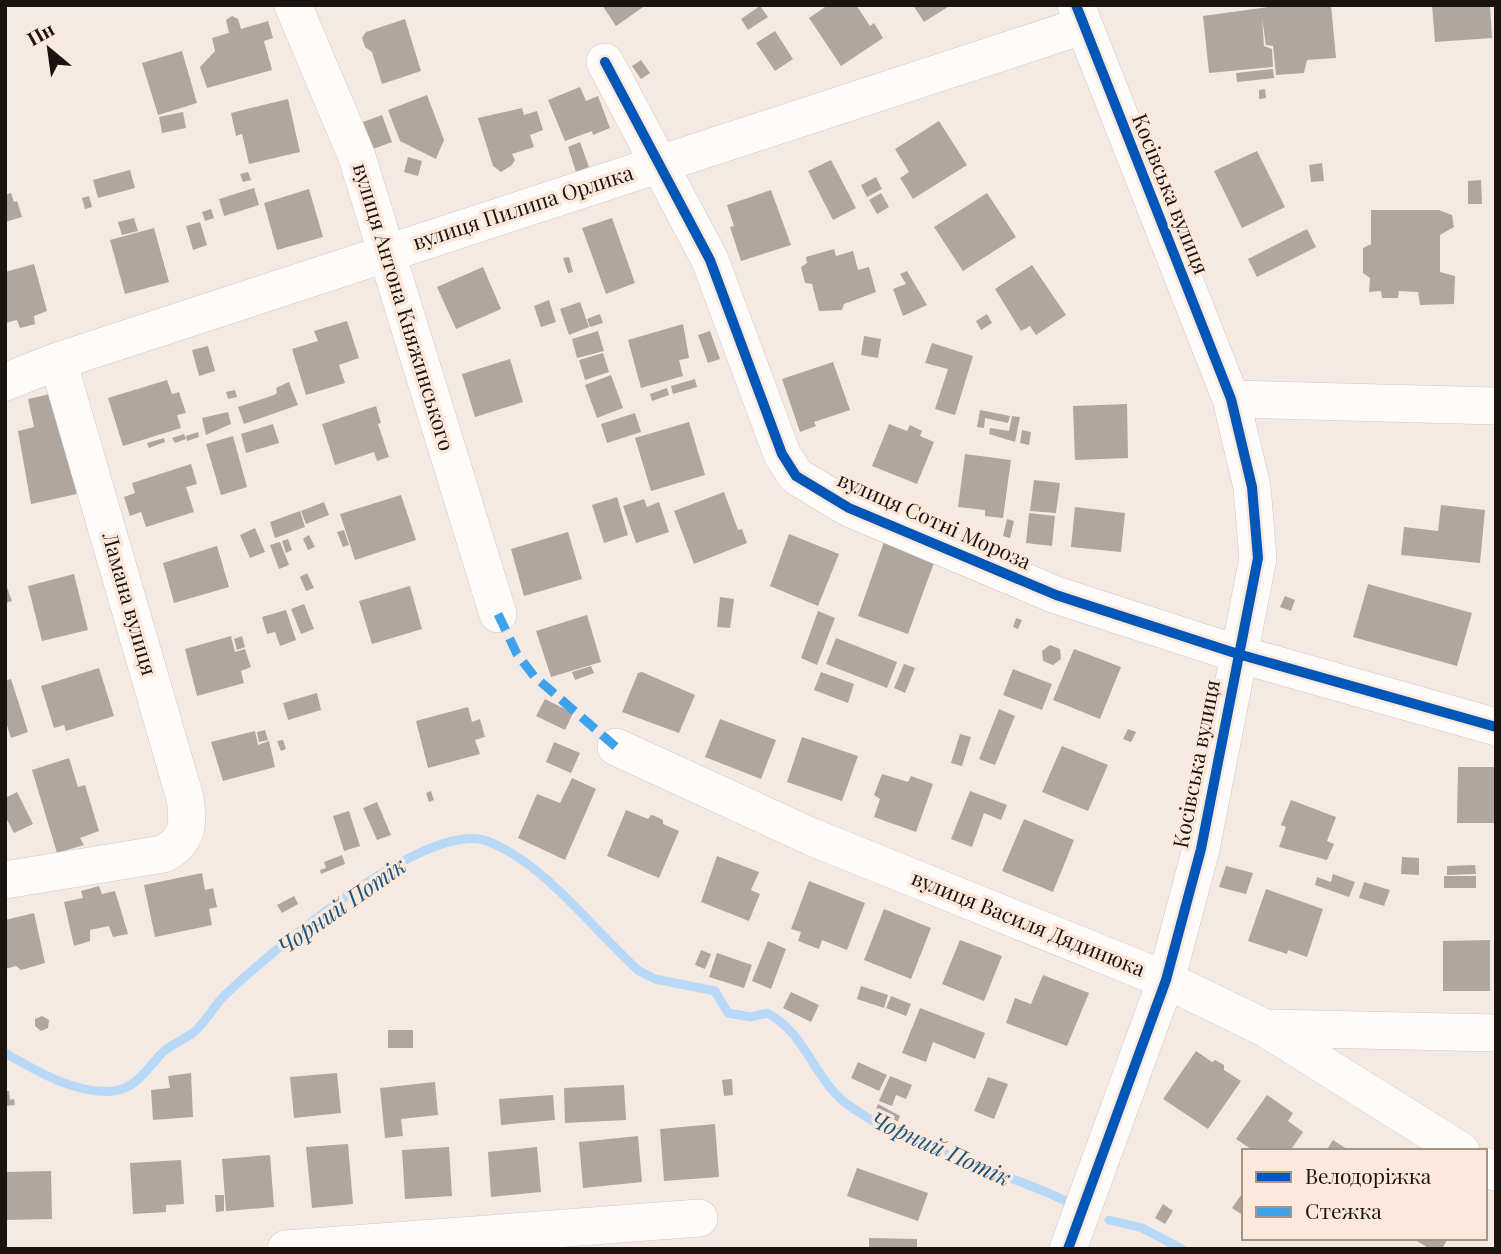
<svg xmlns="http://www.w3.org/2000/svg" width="1501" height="1254" font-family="'Playfair Display',serif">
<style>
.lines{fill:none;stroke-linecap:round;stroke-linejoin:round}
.stream{stroke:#b7d9f7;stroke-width:9}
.building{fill:#afa6a0}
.minor-casing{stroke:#d1c7c1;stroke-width:38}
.minor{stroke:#fefcfb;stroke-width:37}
.quiet{stroke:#3da2e9;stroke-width:9;stroke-dasharray:18 9;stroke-linecap:butt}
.cycleway-casing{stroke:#fde9db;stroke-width:15}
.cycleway{stroke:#0057b8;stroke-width:10}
.labels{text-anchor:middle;stroke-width:7;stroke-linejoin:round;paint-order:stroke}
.street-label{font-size:21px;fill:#1b130d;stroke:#fde9db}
.water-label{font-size:23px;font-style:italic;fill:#1c5780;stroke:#fde9db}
</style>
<rect width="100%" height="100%" fill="#f5eae3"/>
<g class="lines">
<path class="stream" d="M5,1053C37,1071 76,1095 114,1091C137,1088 148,1067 163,1052C172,1044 184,1040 194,1032C206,1022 213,1007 224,996C267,955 427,818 487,841C545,863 594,931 639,971L655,979L715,991L728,1013L751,1017L767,1013C807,1033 814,1082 851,1107C917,1153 999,1168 1070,1203
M1109,1220L1142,1228L1182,1249"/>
</g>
<path class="building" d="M602,5H646L616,26Z
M828,5H856L870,26L874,23L883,38L841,66L809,18Z
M913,5H951L924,22Z
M1282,5H1331L1336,58L1307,60L1304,73L1276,75L1273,46L1266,45L1262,18L1264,46L1272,49L1273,67L1209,73L1203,16Z
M1432,5H1490L1492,38L1435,42Z
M760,6L768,17L748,30L741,19Z
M232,16L238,19L241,29L268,21L273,38L264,41L272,70L207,88L200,67L215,51L212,38L229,33L226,20Z
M405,19L421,71L382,84L372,52L365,47L362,38L366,32Z
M775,31L793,59L775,71L756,43Z
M182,51L197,103L158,115L142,63Z
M641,60L650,73L641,79L632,66Z
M1273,69L1274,78L1237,82L1236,73Z
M580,87L586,101L598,96L610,128L593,135L592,131L565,141L548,100Z
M1265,89L1266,98L1259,99V90Z
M427,95L444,140L436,159L400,141L388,110Z
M288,99L300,152L249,164L242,134L236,136L231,113Z
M522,108L524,115L537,111L543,130L530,135L534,147L512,154L515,160L512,165L501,172L493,166L478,118Z
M183,112L186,128L162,133L159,117Z
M382,115L392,142L373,149L363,122Z
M939,121L967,165L913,199L900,178L909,172L895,149Z
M580,142L589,167L576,172L568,147Z
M1257,151L1285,207L1242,228L1214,171Z
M408,157L422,161L418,176L404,172Z
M831,160L856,208L833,220L808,171Z
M1322,163L1324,181L1311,182L1309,165Z
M130,170L135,188L98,198L93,180Z
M248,172L251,180L243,182L240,174Z
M876,177L882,189L867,197L861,185Z
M1481,180L1482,204H1468V181Z
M254,188L259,205L224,216L219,199Z
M309,189L323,237L277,250L264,203Z
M771,190L791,245L741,261L730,227L734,226L727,205Z
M11,193L14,202L17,201L22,217L5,222V195Z
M881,193L889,207L877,214L869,200Z
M987,193L1016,237L963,271L934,227Z
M89,196L92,207L85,209L82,198Z
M211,209L214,218L205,221L202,212Z
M1371,210H1439L1452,215L1454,227L1440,235V272L1455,276L1454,304L1420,305L1418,292L1399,291L1398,298H1382L1381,291L1369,292L1370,278L1363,273V248L1371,244Z
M134,218L138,231L122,235L118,222Z
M612,218L635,283L606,294L582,228Z
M200,222L207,245L193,250L186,226Z
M154,228L169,282L125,294L110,240Z
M1307,229L1316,247L1257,277L1248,259Z
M834,249L836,256L853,251L858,270L869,267L876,292L844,304L842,310L819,311L812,284L805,283L801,267L807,263L806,257Z
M569,257L573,272L568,273L563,258Z
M34,264L47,311L34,316L35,324L20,328L17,320L5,323V272Z
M1032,265L1066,315L1036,335L1030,326L1021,331L995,289Z
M483,267L501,309L456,329L437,287Z
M907,271L927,305L903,316L893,289L906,284L900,274Z
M549,300L556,322L541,327L534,306Z
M580,302L589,327L569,335L560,309Z
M600,314L603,323L590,327L587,319Z
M987,314L992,323L981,330L976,321Z
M347,321L359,358L339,365L345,383L306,395L292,349L318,341L314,331Z
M683,324L689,358L679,360L683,376L641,388L628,340Z
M598,331L604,351L577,358L572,339Z
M710,331L720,359L708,363L698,335Z
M864,336L881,339L878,358L861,355Z
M932,343L973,356L955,415L935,409L948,369L925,363Z
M208,346L215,371L199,376L192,350Z
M603,353L609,372L585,380L579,360Z
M510,359L523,402L475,417L462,374Z
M833,362L850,410L814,422L816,426L800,432L782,379Z
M611,375L623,408L597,418L585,385Z
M695,379L697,387L673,394L671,386Z
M167,380L172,394L179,392L186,413L177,415L181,428L123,446L108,398Z
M289,382L298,405L244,424L238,407L274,395L277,393L276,388Z
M667,388L669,395L652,401L650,394Z
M235,390L237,397L228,399L226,392Z
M55,393L77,494L31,504L18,431L34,427L28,399Z
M1127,404L1128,458L1075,460L1073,406Z
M376,406L381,423L378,424L389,457L377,461L374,452L335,465L322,424Z
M980,410L1010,416L1008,423L985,418L984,428L977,427Z
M228,412L231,424L206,435L202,418Z
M635,413L641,432L607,443L601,424Z
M1012,416L1020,417L1015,442L989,434L990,428L1009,431Z
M689,422L705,475L651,491L635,438Z
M273,424L279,443L246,453L241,434Z
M889,424L907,431L910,425L922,431L920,436L934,442L917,484L872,466Z
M1022,430L1031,432L1029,445L1020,443Z
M198,432L199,437L187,441L186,436Z
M184,434L186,439L175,443L172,438Z
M233,436L247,487L221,495L206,444Z
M164,438L165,442L149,448L147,443Z
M965,454L1011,460L1003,518L985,516V510L958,507Z
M191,464L197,484L186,487L194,512L146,527L141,512L130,516L124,497L135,493L132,483Z
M1034,480L1060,483L1056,513L1030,511Z
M724,492L738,530L742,529L747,543L694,564L674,511Z
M401,495L416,540L355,560L340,514Z
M617,497L628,535L604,543L592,505Z
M644,499L647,507L659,502L669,532L636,543L623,506Z
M324,502L329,515L306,524L301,511Z
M1441,505L1485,510L1480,563L1401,555L1404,527L1438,531Z
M1075,507L1125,513L1121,552L1071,547Z
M300,511L305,527L275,538L270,522Z
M1029,513L1055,516L1052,546L1026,543Z
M1007,519L1014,521L1010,538L1003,536Z
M255,528L265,552L250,558L240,535Z
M344,530L349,545L343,547L337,532Z
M568,532L582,579L524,596L511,549Z
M789,534L839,554L818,606L770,586Z
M309,535L315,547L308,550L303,539Z
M288,539L292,550L286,553L282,541Z
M280,542L289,565L279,569L270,545Z
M884,542L935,560L908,634L858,616Z
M217,546L229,587L174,603L163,563Z
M307,573L314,588L306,591L300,577Z
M74,574L88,630L42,641L28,586Z
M5,582L12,601L5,603Z
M1368,584L1472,613L1457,666L1353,637Z
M410,586L422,629L372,644L359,601Z
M1285,596L1295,600L1291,611L1280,607Z
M720,597L734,599L730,628L717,627Z
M304,604L314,629L301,634L291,609Z
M286,610L296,640L280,646L275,632L267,634L262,617Z
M818,611L835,618L817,665L801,658Z
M587,615L601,662L551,677L536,631Z
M1016,618L1022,620L1018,629L1013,627Z
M231,636L235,652L245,649L251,667L241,671L244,683L197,696L185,649Z
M242,636L245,647L237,650L234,639Z
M836,638L897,662L887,688L826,664Z
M1050,645L1060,649L1061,659L1053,665L1043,661L1042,651Z
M1074,649L1121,667L1100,719L1053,700Z
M904,664L915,668L905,693L894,688Z
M591,666L594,673L575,680L572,672Z
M99,668L114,716L66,731L64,725L54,728L41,686Z
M1013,669L1052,684L1042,710L1003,695Z
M642,672L695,695L679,733L622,712L638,673Z
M821,672L854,684L848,703L814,690Z
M11,679L28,732L11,738L5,719V681Z
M317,693L321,710L288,720L283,703Z
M545,699L573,713L565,730L536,716Z
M468,707L472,722L480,719L485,737L475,740L480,754L428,768L416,721Z
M999,709L1015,716L995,765L979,759Z
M720,719L776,740L761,779L705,757Z
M1128,729L1136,732L1131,742L1123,739Z
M265,730L268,740L259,742L257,732Z
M255,731L258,745L269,741L275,767L223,781L211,742Z
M960,734L971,737L962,766L951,763Z
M802,737L858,756L842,801L787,782Z
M283,740L286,749L281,751L277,741Z
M554,742L580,753L571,773L546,762Z
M1062,746L1108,765L1088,811L1042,792Z
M69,758L78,787L85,785L99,831L80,838L84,845L57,853L32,770Z
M1458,767H1496V823H1457Z
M882,774L908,782L911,776L933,784L916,832L874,817L880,799L874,795Z
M572,778L596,789L565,860L518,838L537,794L560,803Z
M431,791L434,800L429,802L426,793Z
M970,791L1007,805L1001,820L984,813L972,847L951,839Z
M17,792L33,824L14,833L5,816V798Z
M1291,800L1336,817L1327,841L1334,844L1327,860L1279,847L1286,827L1281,825Z
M377,802L391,835L377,840L363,808Z
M626,810L648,819L651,815L655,816L663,820V824L679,831L659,878L607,856Z
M349,811L360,846L344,851L333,816Z
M1024,819L1074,840L1053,892L1002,871Z
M342,855L345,864L321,874L320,870L326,868L324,862Z
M717,856L759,872L751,890L760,894L749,921L701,902Z
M1402,857L1419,858V875L1401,874Z
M1475,865L1476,874L1447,875V866Z
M1226,866L1253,873L1246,894L1219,887Z
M202,873L205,890L213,888L217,907L209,909L212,925L155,937L144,885Z
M1333,874L1355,882L1349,897L1315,885L1317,877L1331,882Z
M1444,876H1476V888H1444Z
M809,881L865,903L847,950L822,940L819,949L798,941L801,932L791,929Z
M1364,882L1390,890L1384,906L1359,898Z
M99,886L102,894L115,891L128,934L113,937L109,926L90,930V941L74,946L64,902L83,898L81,891Z
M1266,889L1323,909L1307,957L1288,950L1287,954L1248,941Z
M294,896L298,904L282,913L277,905Z
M884,909L931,928L911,979L864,960Z
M34,913L45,963L21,970L16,966L5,969V920Z
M960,940L1002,956L984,1001L942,984Z
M1490,940V991H1443V941Z
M768,941L786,949L771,989L752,981Z
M701,950L711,954L705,969L695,965Z
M717,953L752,965L744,988L709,977Z
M1043,975L1089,993L1067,1046L1006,1023L1015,998L1031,1004Z
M861,986L888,995L884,1008L857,999Z
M791,992L819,1005L811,1022L783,1008Z
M891,996L911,1004L906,1016L886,1008Z
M920,1008L985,1033L975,1059L933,1042L926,1062L902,1053Z
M42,1016L49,1020L48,1028L41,1031L35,1026V1019Z
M388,1030H413V1048H388Z
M1196,1051L1212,1062L1215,1060L1224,1065V1070L1241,1081L1208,1129L1163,1099Z
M858,1062L887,1075L879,1091L851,1078Z
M191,1073L193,1117L153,1120L151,1090L170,1088L168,1076Z
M337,1073L341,1113L294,1118L290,1077Z
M890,1076L912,1085L906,1099L896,1095L892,1106L879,1101Z
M988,1077L1008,1084L994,1119L974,1111Z
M732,1079L733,1095L724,1096L722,1080Z
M435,1082L438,1115L401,1119L403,1136L385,1138L380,1088Z
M624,1085L626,1120L565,1123L564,1088Z
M5,1091H9L10,1100L14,1099L15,1105L5,1106Z
M553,1095L555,1120L501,1125L499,1099Z
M1267,1095L1293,1113L1288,1121L1303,1132L1290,1151H1254L1236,1139Z
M878,1104L900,1116L896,1126L873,1116Z
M715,1124L719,1177L664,1181L660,1129Z
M638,1136L642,1182L583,1188L579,1142Z
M1333,1140L1350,1151H1326Z
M348,1144L353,1204L312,1208L306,1147Z
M449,1147L452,1196L405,1199L402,1150Z
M537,1147L541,1192L491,1197L488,1152Z
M270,1155L274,1207L226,1211L222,1159Z
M181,1160L184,1204L166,1205V1212L133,1214L130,1163Z
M857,1168L928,1193L918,1221L847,1196Z
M51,1171L52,1219L6,1220L5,1172Z
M1244,1191V1216L1232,1208Z
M215,1195H224V1211L216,1212Z
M1163,1204L1173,1211L1165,1224L1155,1218Z
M869,1238L917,1239V1249H869Z
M1412,1238H1448L1442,1249H1430Z"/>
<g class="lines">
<defs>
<path id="minor" d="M293,5L357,157L498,614
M605,62L710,260L782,454L796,476L849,508L1056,595L1238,654L1496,727
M5,382L58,361L1082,26
M1231,399L1496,406
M616,747L812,837L1166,980L1265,1028L1461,1151
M5,880L163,854C188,841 189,825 185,798L58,361
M1266,1028L1496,1033
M1485,1166L1496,1172
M286,1249L699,1218
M1068,1249L1166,980L1201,849L1258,558L1252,487L1231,399L1076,5"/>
</defs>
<use href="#minor" class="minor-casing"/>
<use href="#minor" class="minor"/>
<path class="quiet" d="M498,614L517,654L534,676L616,747"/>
<defs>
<path id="cycleway" d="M605,62L710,260L782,454L796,476L849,508L1056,595L1238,654L1496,727
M1068,1249L1166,980L1201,849L1258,558L1252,487L1231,399L1076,5"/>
</defs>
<use href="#cycleway" class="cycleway-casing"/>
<use href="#cycleway" class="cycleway"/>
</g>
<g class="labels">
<g class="street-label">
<text transform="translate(1170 194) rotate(68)" y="7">Косівська вулиця</text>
<text transform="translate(523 208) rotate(-18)" y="7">вулиця Пилипа Орлика</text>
<text transform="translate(403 307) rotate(73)" y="7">вулиця Антона Княжинського</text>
<text transform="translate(934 521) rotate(24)" y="7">вулиця Сотні Мороза</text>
<text transform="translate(129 604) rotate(74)" y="7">Ламана вулиця</text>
<text transform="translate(1197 764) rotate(-79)" y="7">Косівська вулиця</text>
<text transform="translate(1028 924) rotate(22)" y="7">вулиця Василя Дядинюка</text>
</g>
<g class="water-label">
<text transform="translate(342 906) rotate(-35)" y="8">Чорний Потік</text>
<text transform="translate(941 1149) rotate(24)" y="8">Чорний Потік</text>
</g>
</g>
<rect width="1501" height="1254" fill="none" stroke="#1b130d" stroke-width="14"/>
<rect x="1242" y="1149" width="245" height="91" fill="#fde9db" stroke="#a39389" stroke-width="2"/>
<rect x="1256" y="1172" width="35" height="10" fill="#0057b8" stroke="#a39389" stroke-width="2"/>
<text x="1305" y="1184" font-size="21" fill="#1b130d">Велодоріжка</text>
<rect x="1256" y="1207" width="35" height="10" fill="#3da2e9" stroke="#a39389" stroke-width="2"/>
<text x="1305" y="1219" font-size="21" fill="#1b130d">Стежка</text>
<g transform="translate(49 49) rotate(331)" stroke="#fde9db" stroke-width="5" paint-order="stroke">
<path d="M0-5L12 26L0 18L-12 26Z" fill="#1b130d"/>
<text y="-10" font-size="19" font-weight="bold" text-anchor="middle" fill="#1b130d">Пн</text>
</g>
</svg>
